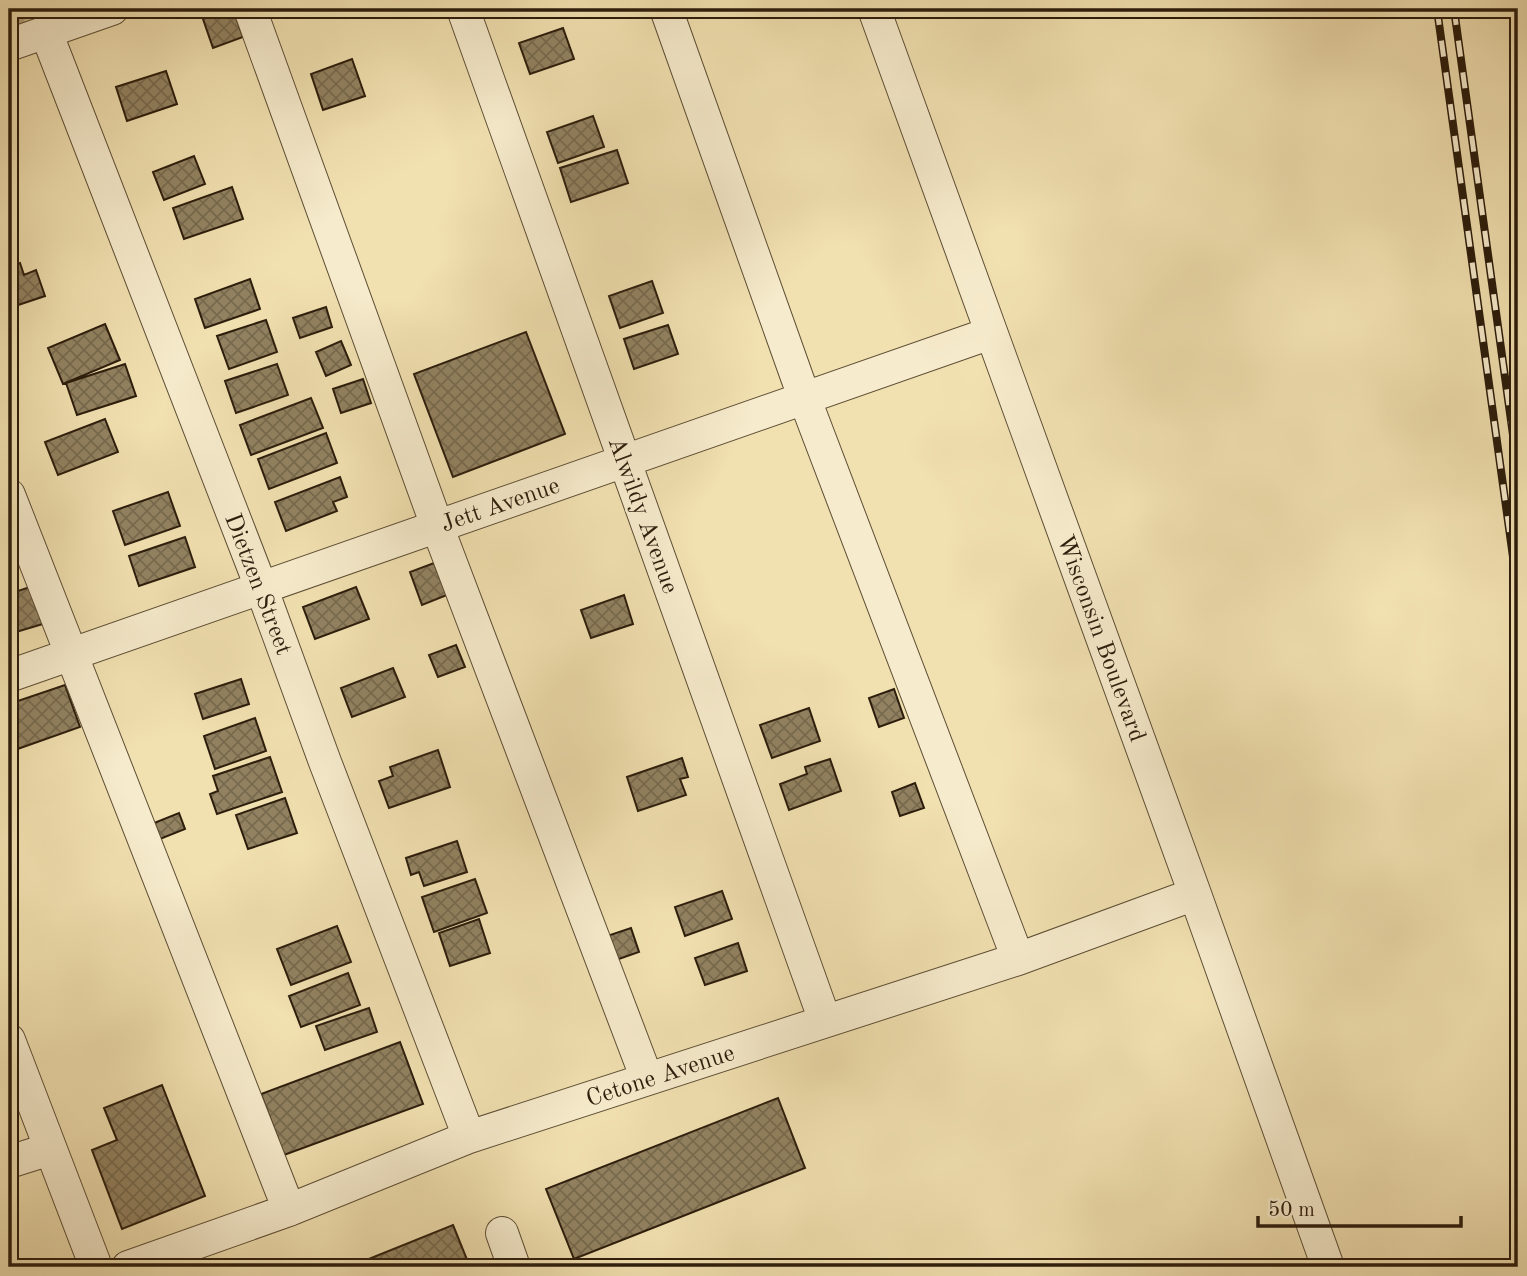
<svg xmlns="http://www.w3.org/2000/svg" width="1527" height="1276" font-family="'Old Standard TT',serif">
<style>
.cemetery{fill:url(#cemetery-stones);stroke:#7e6e50;stroke-width:2}
.building{fill:url(#building-cross-hatch);stroke:#2c1d0c;stroke-width:2}
.lines{fill:none;stroke-linecap:round;stroke-linejoin:round}
.minor-casing{stroke:#5d4e35;stroke-width:34}
.minor{stroke:#f6ebcc;stroke-width:32}
.rail-casing{stroke:#2c1d0c;stroke-width:8}
.rail{stroke:#f6ebcc;stroke-width:5;stroke-dasharray:16;stroke-linecap:butt}
.labels{text-anchor:middle;stroke-width:5;stroke-linejoin:round;paint-order:stroke}
.street-label{font-size:24px;fill:#2c1d0c;stroke:#f6ebcc}
</style>
<defs>
<pattern id="cemetery-stones" width="16" height="16" patternUnits="userSpaceOnUse" patternTransform="scale(1.75)"><rect width="16" height="16" fill="#d0bf94"/><path d="M2 7V4a2 2 0 0 1 4 0v3zM10 15v-3a2 2 0 0 1 4 0v3z" fill="#b3a47e"/></pattern>
<pattern id="building-cross-hatch" width="8" height="8" patternUnits="userSpaceOnUse" patternTransform="scale(1.75)"><rect width="8" height="8" fill="#928261"/><path d="M0 0l8 8M0 8l8-8" fill="none" stroke="#776a4e"/></pattern>
</defs>
<rect width="100%" height="100%" fill="#f1e0b0"/>
<filter id="stains"><feTurbulence type="fractalNoise" baseFrequency=".00286" numOctaves="4"/><feColorMatrix values="0 0 0 0 .2 0 0 0 0 .09 0 0 0 0 .02 0 0 0 .5 -.17"/></filter>
<radialGradient id="worn" r=".72"><stop offset=".6" stop-color="#630" stop-opacity="0"/><stop offset="1" stop-color="#630" stop-opacity=".3"/></radialGradient>
<path class="cemetery" d="M9,9H112L9,45Z"/>
<path class="building" d="M222,9H233L243,37L213,48L202,16Z
M563,28L574,59L530,74L519,43Z
M352,59L365,96L323,110L311,74Z
M166,71L177,104L127,121L116,87Z
M593,116L604,147L558,163L547,132Z
M617,150L628,183L571,202L560,168Z
M194,156L205,184L164,200L153,172Z
M232,187L243,219L184,239L173,208Z
M20,263L24,275L36,270L45,296L9,308V267Z
M250,279L260,309L205,328L195,299Z
M652,281L663,313L620,328L609,296Z
M326,307L332,327L300,338L293,318Z
M266,320L277,352L229,369L217,336Z
M105,324L120,360L63,384L48,348Z
M668,325L678,354L634,369L624,339Z
M526,332L565,434L453,477L414,374Z
M341,341L351,365L326,376L316,352Z
M125,364L136,396L77,415L66,383Z
M277,364L288,395L236,413L225,381Z
M363,379L371,403L341,413L333,389Z
M311,398L323,428L251,455L240,425Z
M105,419L118,452L58,475L45,442Z
M326,433L337,463L269,489L258,459Z
M340,477L347,497L333,502L337,511L286,531L275,502Z
M168,492L180,526L125,545L113,511Z
M185,537L195,567L139,586L129,556Z
M434,563L447,595L422,605L410,572Z
M33,586L46,623L16,632L9,612V594Z
M356,587L369,619L315,639L303,607Z
M624,595L633,624L591,638L581,610Z
M456,645L465,667L438,677L429,655Z
M393,668L405,697L352,717L341,688Z
M241,679L249,704L203,719L195,694Z
M65,685L80,727L9,752V704Z
M894,689L904,718L879,727L869,698Z
M809,708L820,741L772,758L760,725Z
M255,718L266,751L215,769L204,736Z
M438,750L450,787L389,808L379,781L393,776L390,767Z
M270,757L282,792L217,814L210,794L218,791L213,776Z
M682,758L688,777L680,779L686,795L638,811L627,777Z
M830,759L841,791L789,810L780,784L807,774L805,767Z
M915,783L924,808L900,816L892,792Z
M285,798L297,833L248,849L236,815Z
M179,813L185,829L160,839L154,823Z
M457,841L467,872L424,886L419,872L411,875L406,858Z
M475,879L487,913L434,932L422,897Z
M722,891L732,919L685,936L675,907Z
M479,919L490,953L450,966L439,933Z
M337,926L351,962L291,985L277,949Z
M631,928L639,952L616,960L607,936Z
M738,943L747,971L705,985L695,958Z
M348,973L360,1005L301,1027L289,996Z
M369,1008L377,1032L325,1050L316,1026Z
M400,1042L423,1104L284,1155L261,1094Z
M162,1085L205,1196L122,1229L92,1150L117,1140L104,1108Z
M778,1098L805,1168L574,1259L546,1189Z
M453,1225L470,1267H349Z"/>
<g class="lines">
<defs>
<path id="minor" d="M250,9L437,526L647,1079
M463,9L825,1021
M666,9L804,397L1018,959
M874,9L1195,894L1328,1267
M46,32L261,587L325,762L469,1137
M9,45L112,9
M9,495L289,1210
M9,676L991,333
M9,1040L96,1267
M9,1162L50,1149
M502,1233L514,1267
M128,1267L289,1210L469,1137L1018,959L1195,894"/>
</defs>
<use href="#minor" class="minor-casing"/>
<use href="#minor" class="minor"/>
<defs>
<path id="rail" d="M1437,9L1518,593
M1454,9L1518,471"/>
</defs>
<use href="#rail" class="rail-casing"/>
<use href="#rail" class="rail"/>
</g>
<g class="labels">
<g class="street-label">
<text transform="translate(500 504) rotate(-19)" y="8">Jett Avenue</text>
<text transform="translate(644 515) rotate(70)" y="8">Alwildy Avenue</text>
<text transform="translate(259 584) rotate(69)" y="8">Dietzen Street</text>
<text transform="translate(1102 638) rotate(70)" y="8">Wisconsin Boulevard</text>
<text transform="translate(660 1075) rotate(-18)" y="8">Cetone Avenue</text>
</g>
</g>
<rect width="1527" height="1276" fill="none" stroke="#f1e0b0" stroke-width="35"/>
<rect x="10" y="10" width="1506" height="1255" fill="none" stroke="#2c1d0c" stroke-width="3.5"/>
<rect x="18" y="18" width="1492" height="1241" fill="none" stroke="#2c1d0c" stroke-width="2"/>
<path d="M1258 1216v10h203v-10" fill="none" stroke="#2c1d0c" stroke-width="3.5"/>
<text x="1268" y="1216" font-size="21" fill="#2c1d0c" stroke="#f6ebcc" stroke-width="5" paint-order="stroke">50 m</text>
<rect width="100%" height="100%" filter="url(#stains)"/>
<rect width="100%" height="100%" fill="url(#worn)"/>
</svg>
